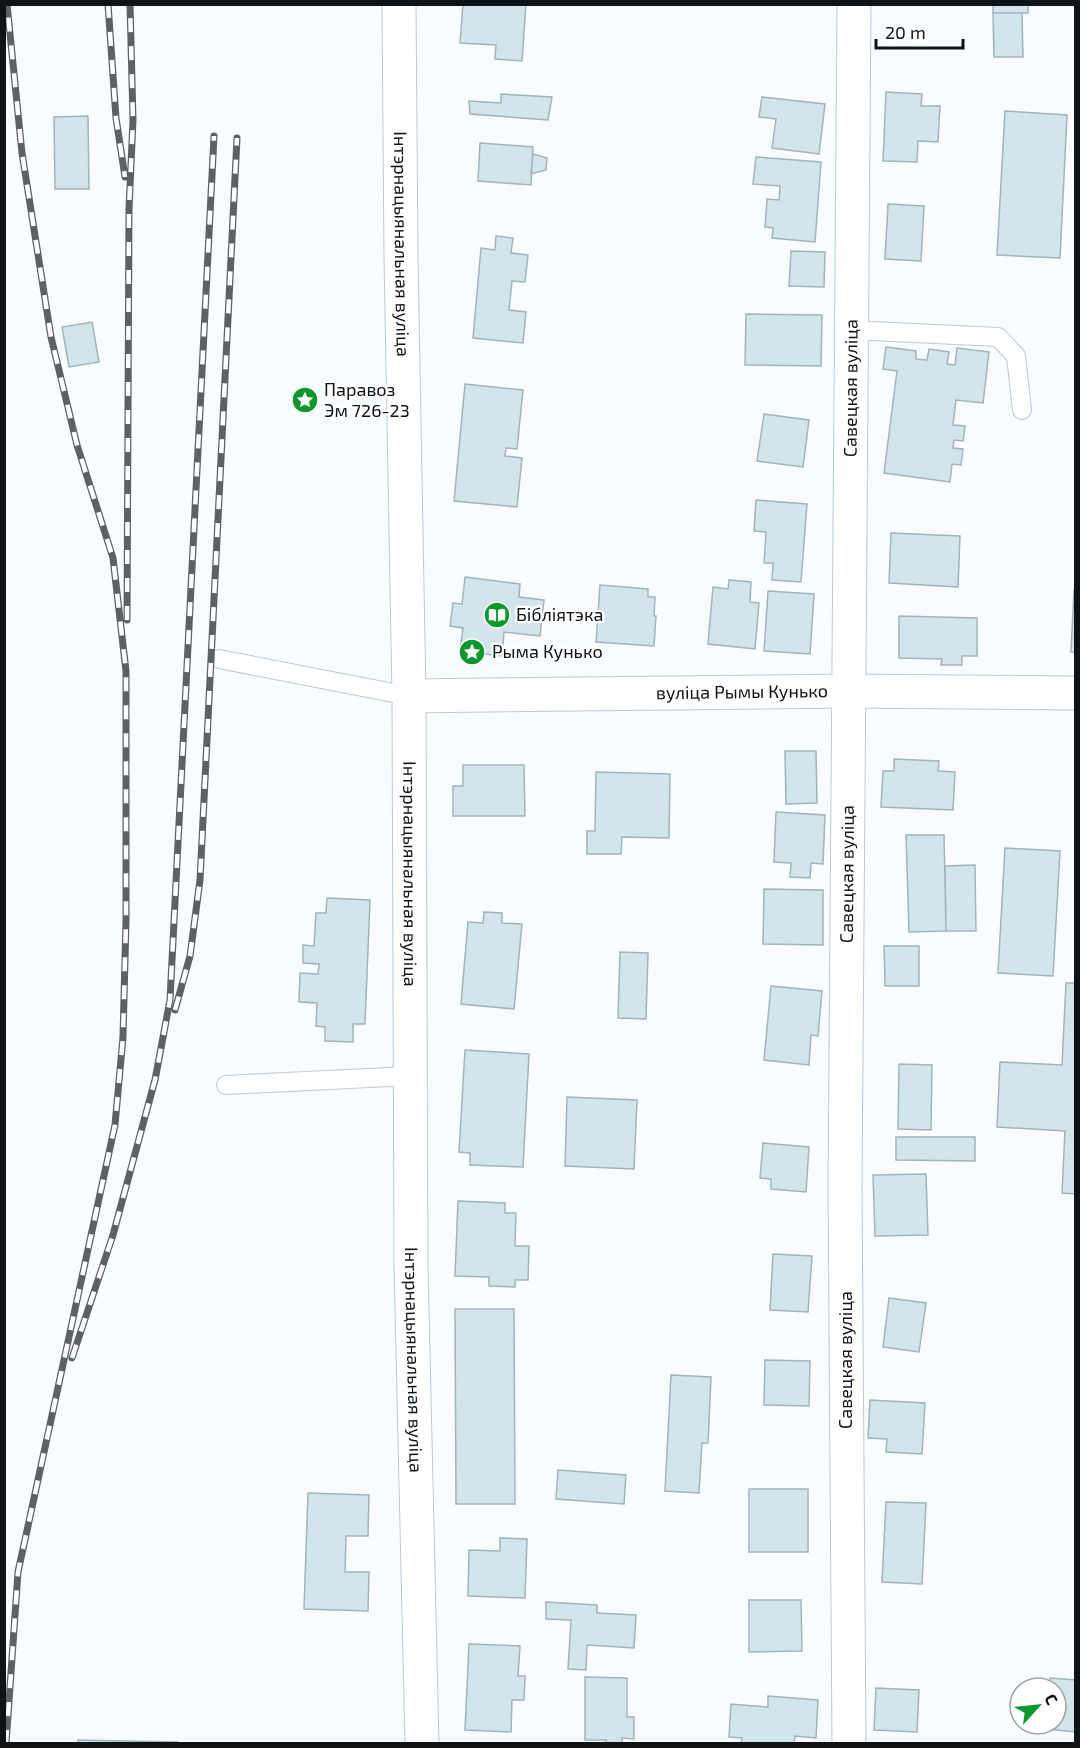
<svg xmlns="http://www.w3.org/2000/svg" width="1080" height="1748" font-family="'Exo 2',sans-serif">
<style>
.building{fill:#d2e5eb;stroke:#a2b4ba;stroke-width:1.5}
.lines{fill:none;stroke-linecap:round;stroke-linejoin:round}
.lane-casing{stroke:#bbcad4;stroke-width:20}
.street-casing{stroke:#bbcad4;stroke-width:35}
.secondary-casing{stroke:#bbcad4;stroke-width:35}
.lane{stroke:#fff;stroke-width:18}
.street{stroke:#fff;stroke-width:33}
.secondary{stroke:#fff;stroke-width:33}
.rail-casing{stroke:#5d6164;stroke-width:7}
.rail{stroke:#fff;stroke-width:4.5;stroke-dasharray:14;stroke-linecap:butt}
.labels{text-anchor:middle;stroke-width:4.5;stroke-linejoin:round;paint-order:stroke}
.street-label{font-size:18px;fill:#0e1317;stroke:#fff}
.poi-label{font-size:18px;fill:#0e1317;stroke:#fff;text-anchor:start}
</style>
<rect width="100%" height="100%" fill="#f9fcfe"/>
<path class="building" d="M463,4H526L522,61L495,59L496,45L460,43Z
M993,4H1028V13H993Z
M993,13H1022L1023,57H994Z
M886,92L922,94L921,106H940L938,142L918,141L917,162L883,161Z
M501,94L552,97L548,120L470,114L469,101L501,103Z
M762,97L825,104L819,154L772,148L776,119L759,117Z
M1005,111L1067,115L1060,258L997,255Z
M88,116L89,189H55L54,117Z
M480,143L533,147L531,185L478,181Z
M533,154L547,158L546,170L531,174Z
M756,157L821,162L815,242L772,238L773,228L765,227L767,199L779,200L780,186L753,184Z
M888,204L924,206L921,261L885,259Z
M496,236L513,238L511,253L528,255L525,282L512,281L509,310L526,312L523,343L473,338L481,248L495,250Z
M791,251L825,252L824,287L789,286Z
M746,314L822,315L821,366L745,365Z
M92,322L99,362L69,367L62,327Z
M886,347L916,351V359L927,360L929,349L949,352L947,364L955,365L957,348L989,352L983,403L956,400L953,425L965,426L963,441L954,440L953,448L963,449L961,465L952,464L950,482L884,473L897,371L883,369Z
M465,384L523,390L517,449L506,448L505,456L522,458L517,507L454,501Z
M764,414L809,420L803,467L757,461Z
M756,500L807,504L801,582L772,580L773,563H764L766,532L754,531Z
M891,533L960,536L958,587L889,583Z
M465,577L520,584L519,597L544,600L540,636L504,632L502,656L460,651L463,628L450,626L453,603L462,604Z
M729,580L751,582L750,602L759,603L755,649L708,644L713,587L728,589Z
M600,585L648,589V597H655L654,616H656L654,646L596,642Z
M1074,590H1076V653L1071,652Z
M768,591L814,594L810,654L764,651Z
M899,616L977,618V656H962V665H941L942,659L899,658Z
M785,751H816L817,803L786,804Z
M894,759L939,761L938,771L955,772L953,810L881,807L883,771H894Z
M463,765H524L525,816H453V786H463Z
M596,772L670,774L669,838L622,837L621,854H587V831H595Z
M776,812L825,815L823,864L811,863L810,878L790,877L791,863L774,862Z
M906,835H944L946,931L909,932Z
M1005,848L1060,851L1053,976L998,973Z
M975,865L976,931H946L945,866Z
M764,889L823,890V945L763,944Z
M327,898L370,900L365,1024H353V1042L325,1041V1027L316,1026L317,1003L299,1002L300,973L318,974L319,964L303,963V945L314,946L316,913H326Z
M484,912L502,913V923L522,924L514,1009L461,1004L468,922L483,923Z
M884,946H919V986H885Z
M620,952L648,953L646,1019L618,1018Z
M1066,983H1076V1194L1062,1193L1065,1131L997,1127L1000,1062L1062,1065Z
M771,986L822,991L818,1036L811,1035L809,1065L764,1060Z
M465,1050L529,1054L523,1167L470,1165V1153L459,1152Z
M899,1064L932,1065L931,1130L898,1129Z
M567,1097L637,1100L634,1169L565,1166Z
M896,1137H975V1161L896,1160Z
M763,1143L809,1147L806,1192L771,1189V1179L760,1178Z
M926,1174L928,1235L875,1236L873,1175Z
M458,1201L505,1203V1213H516L515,1246H529L528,1280H515V1287L489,1286V1277L455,1276Z
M773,1254L812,1256L808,1312L770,1310Z
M889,1298L926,1303L919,1352L883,1347Z
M455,1309H514L515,1504H456Z
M765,1360L810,1361L809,1406L764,1405Z
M671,1375L711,1377L708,1443H702L699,1493L665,1491Z
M870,1400L925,1403L922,1454L886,1452L887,1439L868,1438Z
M558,1470L626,1475L624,1504L556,1499Z
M749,1489H808V1552H749Z
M308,1493L369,1495L368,1536H346L345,1572H369L368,1611L304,1609Z
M886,1502L926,1503L922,1584L882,1582Z
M500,1538L527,1539L525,1598L468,1596L469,1550L500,1551Z
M749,1600H801L802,1651L749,1652Z
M546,1602L597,1605V1613L636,1615L634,1648L587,1645L586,1670L568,1669L571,1620L546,1619Z
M469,1644L520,1646L518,1676H525L524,1700H512L511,1732L465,1730Z
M585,1677L627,1678V1717H634V1739L622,1738V1744H606V1740H585Z
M1050,1678L1076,1680V1732L1045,1729V1724H1056V1688H1049Z
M876,1688L919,1690L917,1732L874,1730Z
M768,1696L818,1700L816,1738L795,1736L794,1744H741L742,1738L729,1737L731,1704L768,1707Z
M78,1740L178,1742V1744H78Z"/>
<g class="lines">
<defs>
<path id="lane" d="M851,330L998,337L1016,356L1022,410
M219,659L409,696
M226,1085L410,1076"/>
<g id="street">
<path id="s1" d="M849,1744L845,1187L854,4"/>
</g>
<g id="secondary">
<path id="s2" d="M399,4L401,257L409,696L411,1265L422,1744"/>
<path id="s3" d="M409,696L848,691L1076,693"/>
</g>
</defs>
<use href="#lane" class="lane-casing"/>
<use href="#street" class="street-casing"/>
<use href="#secondary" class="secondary-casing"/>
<use href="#lane" class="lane"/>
<use href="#street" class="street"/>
<use href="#secondary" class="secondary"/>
<defs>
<path id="rail" d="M108,4L116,118L125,177
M127,620L129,209L133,120L130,4
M175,1010L190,956L200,880L237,138
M72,1358L113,1235L155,1080L170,1000L214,136
M6,1744L18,1572L115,1125L123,1037L126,921V671L113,558L77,445L51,337L22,153L7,4"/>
</defs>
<use href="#rail" class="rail-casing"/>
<use href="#rail" class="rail"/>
</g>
<defs>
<symbol id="sight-disc" viewBox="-11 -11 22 22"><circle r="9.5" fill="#0d982e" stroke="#fff"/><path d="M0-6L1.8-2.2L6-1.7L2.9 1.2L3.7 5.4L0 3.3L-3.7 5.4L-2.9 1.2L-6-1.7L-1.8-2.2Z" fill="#fff"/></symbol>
<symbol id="library-disc" viewBox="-11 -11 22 22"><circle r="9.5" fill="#0d982e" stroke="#fff"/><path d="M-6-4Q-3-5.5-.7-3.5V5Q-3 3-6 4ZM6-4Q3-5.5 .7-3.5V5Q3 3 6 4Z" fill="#fff"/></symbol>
</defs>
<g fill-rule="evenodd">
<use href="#sight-disc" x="290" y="385" width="30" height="30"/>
<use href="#library-disc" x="482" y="600" width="30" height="30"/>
<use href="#sight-disc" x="457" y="637" width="30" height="30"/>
</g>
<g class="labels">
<g class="street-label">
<text dy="6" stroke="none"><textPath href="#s2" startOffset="240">Інтэрнацыянальная вуліца</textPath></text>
<text dy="6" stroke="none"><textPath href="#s1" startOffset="1356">Савецкая вуліца</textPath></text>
<text dy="6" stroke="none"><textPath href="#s3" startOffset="333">вуліца Рымы Кунько</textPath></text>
<text dy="6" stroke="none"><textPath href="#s2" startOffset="870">Інтэрнацыянальная вуліца</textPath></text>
<text dy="6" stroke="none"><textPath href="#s1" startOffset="870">Савецкая вуліца</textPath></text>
<text dy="6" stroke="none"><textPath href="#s2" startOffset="1356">Інтэрнацыянальная вуліца</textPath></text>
<text transform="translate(846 1360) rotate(-90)" y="6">Савецкая вуліца</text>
</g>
<g class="poi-label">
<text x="324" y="396">Паравоз<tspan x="324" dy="21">Эм 726-23</tspan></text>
<text x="516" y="621">Бібліятэка</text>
<text x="492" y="658">Рыма Кунько</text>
</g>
</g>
<rect width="1080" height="1748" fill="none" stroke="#0e1317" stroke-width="12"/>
<g transform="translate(1038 1706) rotate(63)"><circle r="28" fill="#ffffff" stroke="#9fa1a2" stroke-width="1.5"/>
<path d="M0-4.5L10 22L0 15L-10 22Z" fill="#0d982e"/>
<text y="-9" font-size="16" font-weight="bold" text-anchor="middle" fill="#0e1317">С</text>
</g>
<path d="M876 39v9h87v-9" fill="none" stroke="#0e1317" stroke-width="3"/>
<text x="885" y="39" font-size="18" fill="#0e1317" stroke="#ffffff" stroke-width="4.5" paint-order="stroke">20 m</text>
</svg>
